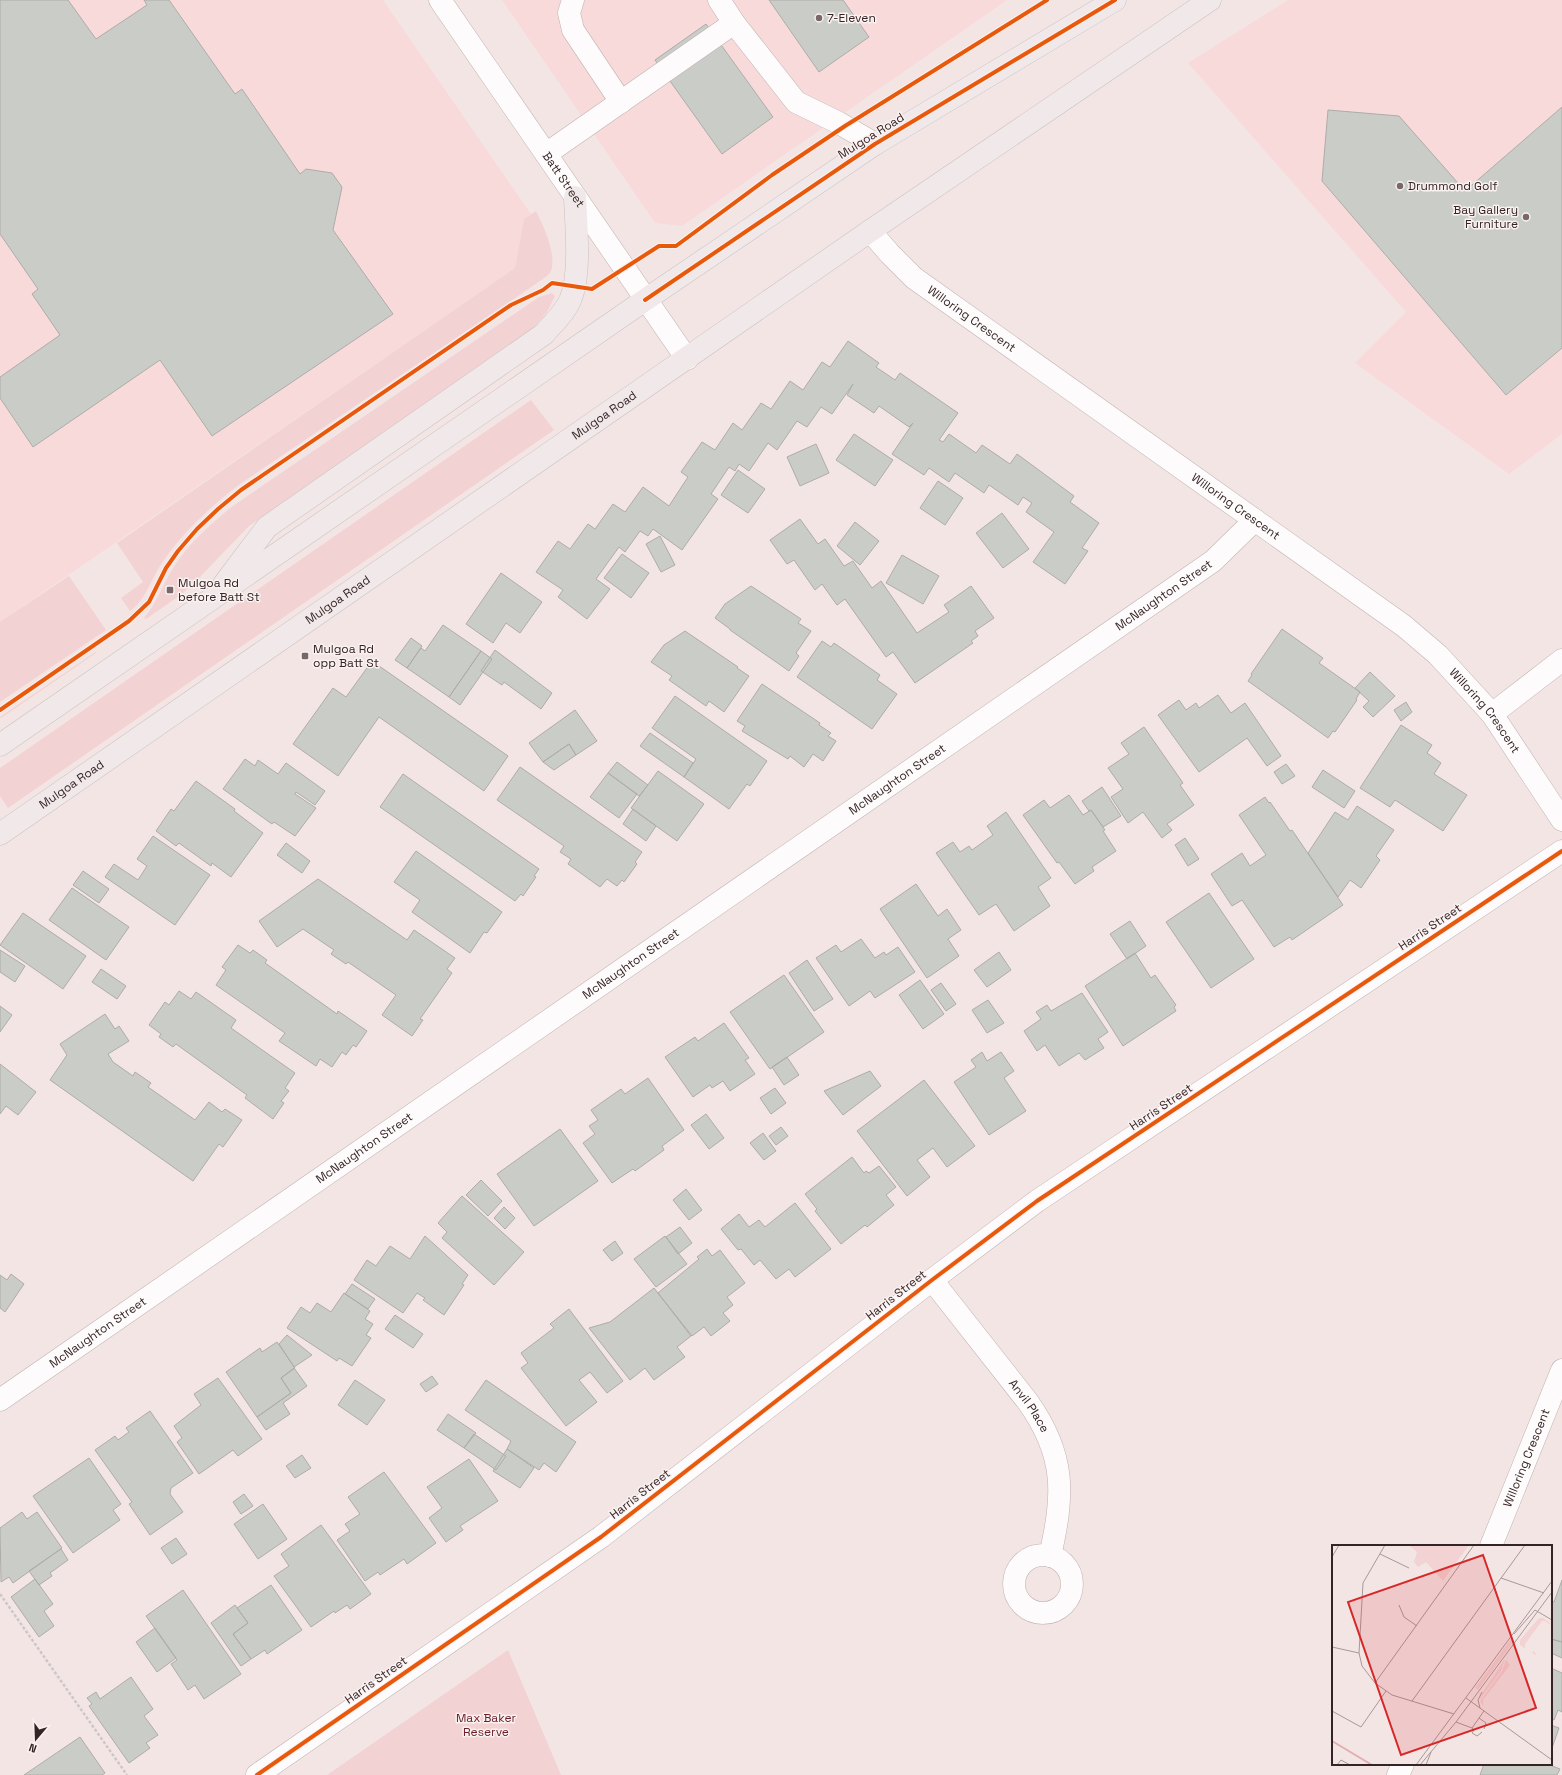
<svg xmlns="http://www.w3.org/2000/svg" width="1562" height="1775" font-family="'Space Grotesk',sans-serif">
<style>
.built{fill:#f8dada}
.green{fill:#f2d2d2}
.building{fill:#cacdc7;stroke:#adaca8}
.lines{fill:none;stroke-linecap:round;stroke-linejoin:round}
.minor-casing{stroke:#c0b2b2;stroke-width:23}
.major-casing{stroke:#cbc1c2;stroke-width:23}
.path{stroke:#cdc7c7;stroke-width:2.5;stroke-dasharray:3 2;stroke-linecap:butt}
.minor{stroke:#fdfbfb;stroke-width:22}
.major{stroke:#f1e8e9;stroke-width:22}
.cycleway-casing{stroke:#faf1f1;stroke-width:6}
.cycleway{stroke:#e8590c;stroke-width:4}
.poi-dot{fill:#786868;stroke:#faf1f1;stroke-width:1.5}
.labels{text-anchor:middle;stroke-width:3;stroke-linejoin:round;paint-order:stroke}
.poi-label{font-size:12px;fill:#352425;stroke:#faf1f1;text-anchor:start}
.street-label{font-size:12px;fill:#352425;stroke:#faf1f1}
.park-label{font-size:12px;fill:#6b2029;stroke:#faf1f1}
.inset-river{fill:none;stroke:#e0b0b0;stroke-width:2}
.inset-road{fill:none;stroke:#a89898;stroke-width:1}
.view{fill:#d62828;fill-opacity:0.15;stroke:#d62828;stroke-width:2}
.inset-edge{fill:none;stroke:#352425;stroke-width:2}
</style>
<rect width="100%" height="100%" fill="#f4e5e5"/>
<path class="built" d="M0,0H383L531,214L524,219L515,268L0,622Z
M502,0H1007L682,226L655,223Z
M1288,0H1562V434L1509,474L1355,363L1406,312L1188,63Z"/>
<path class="green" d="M536,211C543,225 557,254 551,271C549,276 541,280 537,283L240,484C211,506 185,530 164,560C152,576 147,599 130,611L121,598L143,582L117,543L515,268L524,219Z
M552,293L555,296L547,312L531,331L249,526L196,581L182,594L146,619L144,618C157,603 164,582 175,565C189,543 210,525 230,508L539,297Z
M531,400L554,430L8,808L0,796V768Z
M69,576L106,630L0,702V622Z
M97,651L96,653L1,718L0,717Z
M508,1650L561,1775H327Z"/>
<path class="building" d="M0,0H68L96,39L147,5L144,0H169L235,94L242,89L300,174L306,169L332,173L342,187L333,230L393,314L212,436L160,360L33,447L0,398V377L60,335L32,294L38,289L0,234Z
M769,0H843L869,37L819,72Z
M706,24L773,117L722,154L655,60Z
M1562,107V348L1506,395L1322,181L1328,110L1399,116L1465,191Z
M848,341L879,363L876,367L895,380L900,373L958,413L939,440L943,442L949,434L976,453L982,445L1010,464L1017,454L1074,496L1070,502L1099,523L1082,548L1088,551L1065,584L1033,562L1054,532L1026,512L1032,503L1023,497L1018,505L989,485L984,493L955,473L949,482L929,468L924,475L892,454L913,423L909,427L879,406L874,413L847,395L853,384L832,414L821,407L807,427L797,421L777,450L768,443L749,471L739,464L735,471L729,467L711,494L718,499L682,550L653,529L648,536L640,531L625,552L619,547L596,579L610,589L587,619L558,597L563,590L536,572L558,541L570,549L588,524L595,529L613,504L625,512L643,487L669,506L688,477L681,472L702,442L715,450L733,423L742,430L761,403L771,409L790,381L803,390L822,362L830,367Z
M854,434L893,460L875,486L836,460Z
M816,444L829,473L800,486L787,457Z
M738,470L765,489L748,513L721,495Z
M938,481L963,498L945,525L920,508Z
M1002,513L1029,549L1003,568L976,533Z
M800,519L818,544L825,539L844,566L853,561L872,588L881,581L917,633L949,612L944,605L971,586L994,618L975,631L978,636L971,641L973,643L915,683L893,652L886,657L845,599L837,605L822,584L815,590L794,560L787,564L770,540Z
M855,522L879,541L860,565L837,546Z
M660,536L675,565L661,572L646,544Z
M622,554L649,573L631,598L604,578Z
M902,555L939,576L923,604L886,583Z
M501,573L542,602L520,633L506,623L493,643L466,624Z
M751,586L801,619L798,623L811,631L796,653L799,656L789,671L730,630V629L715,618L725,604Z
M443,625L481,651L449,697L407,668L421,648L425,651Z
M1282,629L1323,658L1319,663L1360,692L1356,699L1357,700L1335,732L1333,731L1328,738L1248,681L1252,675L1251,674Z
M685,631L738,667L737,668L749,676L724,712L709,701L706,706L669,680L672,676L651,662L664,645Z
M411,638L422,646L407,668L395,660Z
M822,641L831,647L834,643L880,675L877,680L897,694L872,729L797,677Z
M495,650L552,693L541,709L504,682L502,685L481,671Z
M481,651L492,659L460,705L449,697Z
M372,661L508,756L484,791L379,717L338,776L293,744L333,688L346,697Z
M1370,672L1395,696L1373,717L1363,707L1369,701L1355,688Z
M762,684L820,723L819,725L831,733L828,736L836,741L823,761L813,754L804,767L790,756L788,759L742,731L745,726L737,721Z
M1218,695L1231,713L1245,703L1281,756L1267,766L1247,738L1199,772L1158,715L1179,700L1186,710L1196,703L1199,708Z
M675,696L767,761L750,786L747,784L729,809L684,777L696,759L652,728Z
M1406,702L1412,712L1401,721L1394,710Z
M575,710L597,741L576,755L569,744L543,762L529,743Z
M1401,725L1432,745L1427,753L1441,763L1434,774L1467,795L1443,831L1395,800L1390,807L1360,788Z
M1144,727L1183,783L1180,785L1194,805L1167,824L1172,830L1162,838L1143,812L1128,823L1111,797L1123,789L1108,768L1129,754L1121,743Z
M650,733L693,763L684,777L640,746Z
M569,744L576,755L554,770L543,762Z
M245,759L255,766L258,760L278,774L286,763L325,791L315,805L296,792L295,794L316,808L295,836L274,822L272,824L223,789Z
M617,762L648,785L639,796L608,773Z
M1286,764L1295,776L1282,784L1274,772Z
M520,767L642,852L635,862L637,864L624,882L622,880L617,886L607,879L600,887L568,864L571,859L560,852L564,846L497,800Z
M1323,770L1355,791L1344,808L1312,787Z
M658,771L704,804L677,841L631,808Z
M608,773L637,794L619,818L590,797Z
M403,774L539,869L534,876L536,877L523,896L521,894L515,901L380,807Z
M196,781L235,809L234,811L263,833L231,877L212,863L211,866L179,843L176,846L156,831L171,809L174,811Z
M1102,787L1121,816L1103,827L1091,810L1089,811L1082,801Z
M1069,795L1083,815L1091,810L1105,830L1103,831L1116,851L1092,867L1094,871L1075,884L1059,862L1057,863L1023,815L1044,800L1050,808Z
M1265,797L1269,803L1270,802L1290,831L1292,830L1343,905L1292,940L1290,937L1274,947L1242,900L1232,906L1211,874L1242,853L1250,866L1266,855L1239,815Z
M1357,806L1394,830L1376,856L1380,860L1361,888L1350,880L1338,897L1308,853L1335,812L1348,820Z
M633,809L656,826L646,841L623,824Z
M1006,812L1051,878L1038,887L1050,906L1014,931L996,904L979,915L936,853L953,842L960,852L969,846L972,850L993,835L987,826Z
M153,836L210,875L175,925L105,877L114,864L138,880L147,866L137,859Z
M1185,838L1199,859L1188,866L1175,845Z
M286,843L310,861L302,873L277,855Z
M416,851L502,912L487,933L484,932L470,953L412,912L420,900L394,882Z
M83,871L109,889L99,903L73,885Z
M318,879L407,940L414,930L455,958L447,969L452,973L420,1019L423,1020L412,1036L382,1015L396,995L348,962L346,964L331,954L334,950L303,929L277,947L259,921Z
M916,884L938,916L947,909L961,930L948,939L959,956L927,978L880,909Z
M72,888L129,927L106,960L49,920Z
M1209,893L1254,959L1211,988L1166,922Z
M23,913L86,956L63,989L0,945Z
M1130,921L1146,946L1127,959L1110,934Z
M861,939L875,958L884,952L886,955L898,947L915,972L875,998L870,991L849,1006L816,958L836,945L841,952Z
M238,945L250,953L253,950L267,960L265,963L337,1014L338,1011L367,1031L356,1047L353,1045L346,1055L342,1052L332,1067L320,1059L316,1066L279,1041L285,1033L216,985L226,970L222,967Z
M0,950L25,966L15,982L0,972Z
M999,952L1011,970L987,987L974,970Z
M1135,953L1151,978L1155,975L1176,1005L1174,1007L1176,1011L1123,1046L1085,986Z
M807,960L833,999L814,1011L789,973Z
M101,969L126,986L117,999L92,982Z
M784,975L824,1032L770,1069L730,1012Z
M920,980L944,1014L923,1029L899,995Z
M941,983L956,1004L946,1011L931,990Z
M179,991L191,999L196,992L236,1020L231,1028L295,1073L285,1088L289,1091L281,1101L284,1103L273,1119L245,1098L247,1095L176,1044L173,1047L159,1037L161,1034L149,1025L165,1002L169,1005Z
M1082,993L1108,1032L1098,1039L1104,1048L1085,1060L1079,1053L1059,1066L1045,1045L1037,1051L1024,1031L1041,1019L1036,1012L1047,1005L1051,1011Z
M988,1000L1004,1023L987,1033L972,1010Z
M0,1006L12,1015L0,1032Z
M105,1014L115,1029L119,1026L129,1041L108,1054L113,1062L133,1076L135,1072L151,1083L148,1087L195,1120L209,1102L222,1112L225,1109L242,1120L223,1147L219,1144L193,1181L50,1080L67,1055L60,1044Z
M724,1023L749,1058L745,1060L755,1074L730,1091L723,1081L712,1088L710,1085L693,1097L665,1057L695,1037L698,1041Z
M982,1052L987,1061L1001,1052L1014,1071L1004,1078L1026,1111L989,1135L954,1082L976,1067L971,1060Z
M787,1057L799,1075L784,1085L772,1067Z
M0,1064L36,1092L18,1115L6,1106L0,1114Z
M870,1071L881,1086L843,1115L824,1091Z
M648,1078L684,1130L662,1146L664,1150L635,1171L633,1169L612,1183L583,1143L595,1134L589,1126L598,1120L591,1110L621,1089L625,1094Z
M924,1080L975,1146L947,1167L933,1148L917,1160L930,1177L907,1196L857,1131Z
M775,1088L786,1103L771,1114L760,1098Z
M706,1114L724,1138L709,1149L691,1125Z
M781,1127L788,1136L776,1145L769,1136Z
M560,1129L598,1181L534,1226L497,1174Z
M763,1133L776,1151L764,1160L750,1143Z
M852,1157L864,1173L866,1171L869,1173L879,1166L896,1187L886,1195L894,1205L867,1227L865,1225L841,1244L815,1211L817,1209L805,1194Z
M481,1180L502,1201L488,1216L466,1195Z
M686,1189L702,1210L689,1220L673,1200Z
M462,1196L524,1252L494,1285L442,1238L447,1232L438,1223Z
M795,1203L831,1249L795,1277L789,1269L776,1279L760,1260L754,1265L741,1249L738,1250L721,1229L739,1214L749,1227L759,1220L765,1227Z
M504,1207L515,1218L505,1229L494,1218Z
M680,1227L692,1243L678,1254L666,1237Z
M425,1236L468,1275L462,1284L464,1285L444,1315L423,1300L425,1298L417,1293L403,1313L354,1280L367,1260L376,1266L390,1246L410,1259Z
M665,1236L687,1264L656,1287L634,1259Z
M615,1241L623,1253L612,1261L603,1250Z
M707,1249L712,1256L720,1250L745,1283L727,1297L733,1305L723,1313L730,1321L711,1336L704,1327L692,1336L658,1293L699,1259L697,1257Z
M11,1274L24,1284L5,1312L0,1308V1275L7,1280Z
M352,1284L375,1299L368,1309L345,1294Z
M654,1288L691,1336L677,1347L685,1357L654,1380L645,1368L630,1380L589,1328L610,1322Z
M344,1293L370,1311L365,1319L373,1324L366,1335L371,1338L352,1366L339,1358L337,1361L287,1328L301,1307L310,1313L317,1303L331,1312Z
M569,1309L623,1381L607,1393L590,1372L579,1380L597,1402L566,1426L521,1368L528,1363L521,1353L554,1328L550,1324Z
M395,1315L423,1334L413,1348L385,1329Z
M287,1335L312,1355L294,1367L279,1344Z
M277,1342L295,1368L281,1378L291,1393L257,1417L226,1372L260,1348L262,1352Z
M294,1368L307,1386L283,1403L290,1414L266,1430L257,1417L291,1393L281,1378Z
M432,1376L438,1384L426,1392L420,1384Z
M218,1378L262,1439L238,1456L233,1450L199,1474L177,1442L182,1438L174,1426L201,1405L194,1394Z
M355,1380L385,1400L367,1425L338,1405Z
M486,1380L576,1442L556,1472L544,1463L539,1470L507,1449L511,1441L465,1410Z
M150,1411L193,1473L171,1488L170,1494L183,1512L150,1535L129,1504L132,1502L95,1450L115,1436L118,1440L129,1432L126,1428Z
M448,1414L476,1433L464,1448L437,1430Z
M474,1434L506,1456L496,1470L464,1448Z
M507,1449L534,1468L520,1488L493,1471Z
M302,1455L311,1468L295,1478L286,1466Z
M89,1458L121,1504L113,1510L120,1520L73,1553L33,1496Z
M469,1459L498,1501L460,1526L463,1530L446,1542L429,1518L442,1508L427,1487Z
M384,1472L436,1543L407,1564L404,1559L380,1575L378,1572L365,1581L337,1540L350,1531L345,1524L360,1514L348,1497Z
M244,1494L253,1506L241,1514L233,1502Z
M263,1504L287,1539L258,1559L234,1524Z
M22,1512L27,1519L37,1512L62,1548L13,1583L9,1577L1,1582L0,1528Z
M321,1525L371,1594L350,1609L347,1605L335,1613L334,1611L311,1627L274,1576L289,1566L281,1554Z
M176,1538L187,1554L172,1564L161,1548Z
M61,1549L68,1560L50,1573L52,1576L39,1585L29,1571Z
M35,1579L53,1604L44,1611L54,1626L39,1637L11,1597Z
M1562,1580V1642L1551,1639V1601L1554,1602Z
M271,1585L302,1630L267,1654L265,1650L251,1659L233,1634L248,1623L237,1608Z
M183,1590L241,1674L204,1699L195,1685L188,1690L171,1664L177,1660L146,1616Z
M235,1605L248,1623L233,1634L251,1659L241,1666L211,1623Z
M155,1628L176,1658L157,1672L136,1642Z
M1551,1639L1562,1642V1658L1551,1653Z
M1551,1668L1562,1673V1712L1558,1710L1554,1720L1551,1719Z
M131,1677L153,1709L144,1716L158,1735L146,1743L150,1748L129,1763L89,1706L92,1704L87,1698L96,1692L100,1699Z
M1551,1725L1559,1728L1552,1748H1551Z
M80,1737L105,1773L102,1775H24Z
M1484,1764H1547L1560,1769L1557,1775H1480Z"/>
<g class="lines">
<defs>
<g id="minor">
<path id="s1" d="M440,0L687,359"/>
<path d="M573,0L569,13L573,30L621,102"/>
<path d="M719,0L734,23"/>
<path d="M546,154L734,23L796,102L839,123L875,144"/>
<path id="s2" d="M870,231L890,254L914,278L1404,626L1438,655L1492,714L1562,820"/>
<path d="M1492,714L1562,660"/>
<path id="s3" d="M932,1280L1028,1402C1066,1456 1064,1494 1050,1556"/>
<path id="s4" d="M0,1400L1213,561L1255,520"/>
<path id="s5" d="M1491,1546L1562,1370"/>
<circle cx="1043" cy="1584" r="29"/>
<path d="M257,1775L601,1537L932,1280L1037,1201L1562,851"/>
<path d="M1398,1775L1403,1764"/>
</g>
<g id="major">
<path d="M224,584L267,527L544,334C553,323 566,312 571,298C581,273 576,225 575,197"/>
<path d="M0,745L645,300L875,144L1115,0"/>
<path id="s6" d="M0,834L870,231L1210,0"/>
</g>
</defs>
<use href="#minor" class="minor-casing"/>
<use href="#major" class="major-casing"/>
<path class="path" d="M0,1594L127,1775"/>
<use href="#minor" class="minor"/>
<use href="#major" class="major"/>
<defs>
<path id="cycleway" d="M645,300L875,144L1115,0
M0,710L129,621L149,602L166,568L178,551L197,529L218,509L241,490L511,305L543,290L552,283L592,289L659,246H676L772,175L845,126L1047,0
M257,1775L601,1537L932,1280L1037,1201L1562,851"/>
</defs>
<use href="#cycleway" class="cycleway-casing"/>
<use href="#cycleway" class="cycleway"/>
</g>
<g class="poi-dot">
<circle cx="819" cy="18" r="4"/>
<circle cx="1400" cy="186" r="4"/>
<circle cx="1526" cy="217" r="4"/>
<rect x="166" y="586" width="8" height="8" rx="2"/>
<rect x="301" y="652" width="8" height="8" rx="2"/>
</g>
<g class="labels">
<g class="poi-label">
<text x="827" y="22">7-Eleven</text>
<text x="1408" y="190">Drummond Golf</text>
<text x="1518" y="214" text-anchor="end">Bay Gallery<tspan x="1518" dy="14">Furniture</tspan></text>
<text x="178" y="587">Mulgoa Rd<tspan x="178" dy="14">before Batt St</tspan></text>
<text x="313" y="653">Mulgoa Rd<tspan x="313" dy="14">opp Batt St</tspan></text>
</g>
<g class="street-label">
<text transform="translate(871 136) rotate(-32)" y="4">Mulgoa Road</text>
<text dy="4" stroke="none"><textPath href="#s1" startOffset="218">Batt Street</textPath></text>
<text dy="4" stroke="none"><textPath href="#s2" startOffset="135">Willoring Crescent</textPath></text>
<text dy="4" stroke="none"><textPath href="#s6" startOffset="735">Mulgoa Road</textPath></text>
<text dy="4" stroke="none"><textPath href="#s2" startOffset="459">Willoring Crescent</textPath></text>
<text dy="4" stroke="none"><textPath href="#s4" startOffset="1415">McNaughton Street</textPath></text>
<text dy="4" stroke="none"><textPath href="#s6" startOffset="411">Mulgoa Road</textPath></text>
<text dy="4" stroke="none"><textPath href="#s2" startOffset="783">Willoring Crescent</textPath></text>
<text dy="4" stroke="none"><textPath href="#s4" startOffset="1091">McNaughton Street</textPath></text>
<text dy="4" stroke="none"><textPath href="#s6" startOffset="87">Mulgoa Road</textPath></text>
<text transform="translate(1430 927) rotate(-34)" y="4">Harris Street</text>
<text dy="4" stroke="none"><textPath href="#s4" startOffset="767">McNaughton Street</textPath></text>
<text transform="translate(1161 1107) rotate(-34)" y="4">Harris Street</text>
<text dy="4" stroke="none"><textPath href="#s4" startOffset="443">McNaughton Street</textPath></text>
<text transform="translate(896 1295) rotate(-38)" y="4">Harris Street</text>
<text dy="4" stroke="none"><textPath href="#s4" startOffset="119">McNaughton Street</textPath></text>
<text dy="4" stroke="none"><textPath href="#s3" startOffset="159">Anvil Place</textPath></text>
<text dy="4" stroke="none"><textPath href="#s5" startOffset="95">Willoring Crescent</textPath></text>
<text transform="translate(640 1494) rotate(-38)" y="4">Harris Street</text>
<text transform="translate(376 1680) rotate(-35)" y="4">Harris Street</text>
</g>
<g class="park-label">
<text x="486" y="1722">Max Baker<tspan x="486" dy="14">Reserve</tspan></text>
</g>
</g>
<g transform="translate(1332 1545)">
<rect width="220" height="220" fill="#f4e5e5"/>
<path d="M77,0H137L111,36L94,17L86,22L82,17L85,7ZM207,73H211L218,78L219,80L213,76H210L193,99V103L200,108L202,106L205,111L188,100V95ZM179,94L182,96L146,145L143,143ZM173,114L169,126L148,154V151ZM174,115L178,120L151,155V161L148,156L170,126Z" fill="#f2d2d2"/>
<path class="inset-river" d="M0,196L40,220"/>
<path class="inset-road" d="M53,0L31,38L27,108L30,121L43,138L60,150L122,169M48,9L77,23M0,12L7,0M169,33L212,48M67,60L72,72L85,81M182,89L203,65L220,75M0,102L27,108M43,138L142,0M134,153L220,215M80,156L193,0M148,163L146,155L150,147M0,166L29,182L54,146M147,173L154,178L152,184M124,177L140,183L152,166M140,183L142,185L140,188L145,191L150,187M5,220L9,215L18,220M84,220L220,36M88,220L124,177L220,47M94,220L99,207"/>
<path class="view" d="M151,10L204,163L69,210L16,57Z"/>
<rect width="220" height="220" class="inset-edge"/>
</g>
<g transform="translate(36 1739) rotate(199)" stroke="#faf1f1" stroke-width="3" paint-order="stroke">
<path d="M0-3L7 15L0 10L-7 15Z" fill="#352425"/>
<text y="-6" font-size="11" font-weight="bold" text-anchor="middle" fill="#352425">N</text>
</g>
</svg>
